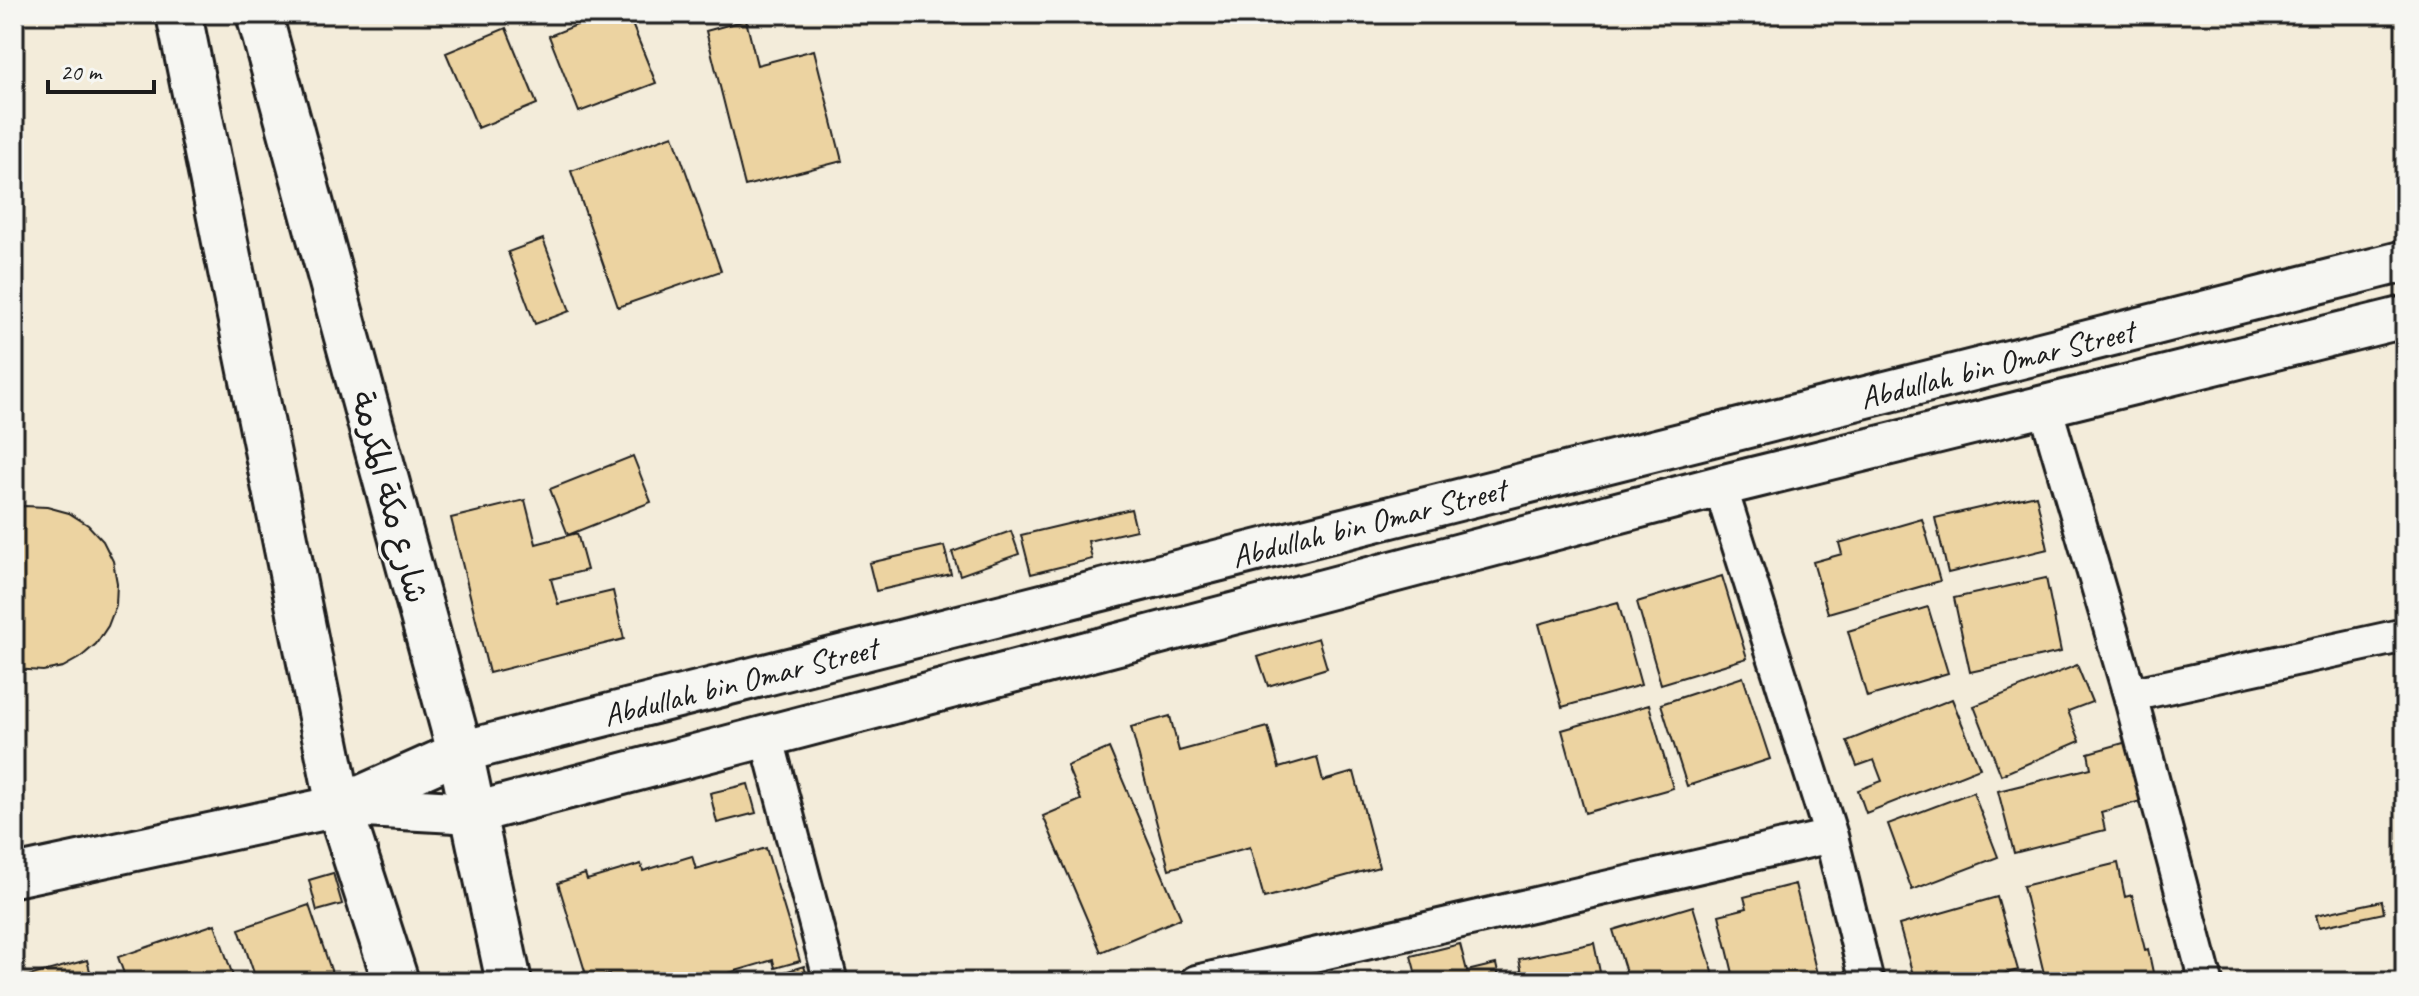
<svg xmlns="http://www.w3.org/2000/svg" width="2419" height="996" font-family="Caveat,'Playpen Sans Arabic',sans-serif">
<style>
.building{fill:#ecd3a1;stroke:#1c1c1c;stroke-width:2}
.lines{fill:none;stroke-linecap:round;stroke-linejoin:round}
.minor-casing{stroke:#1c1c1c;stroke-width:38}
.tertiary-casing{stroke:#1c1c1c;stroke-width:46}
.secondary-casing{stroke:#1c1c1c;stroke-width:50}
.minor{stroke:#f6f6f2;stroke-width:32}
.tertiary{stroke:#f6f6f2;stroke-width:40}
.secondary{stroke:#f6f6f2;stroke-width:44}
.labels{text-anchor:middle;stroke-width:6;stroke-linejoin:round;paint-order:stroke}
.street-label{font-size:32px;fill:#1c1c1c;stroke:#f6f6f2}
</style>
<rect width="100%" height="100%" fill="#f3ecda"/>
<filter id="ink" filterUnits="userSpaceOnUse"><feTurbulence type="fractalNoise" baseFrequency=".0125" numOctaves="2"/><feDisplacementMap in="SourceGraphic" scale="16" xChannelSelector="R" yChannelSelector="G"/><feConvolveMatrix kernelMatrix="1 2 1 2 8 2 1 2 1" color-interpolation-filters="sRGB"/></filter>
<g filter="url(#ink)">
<path class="building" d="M604,14H628L656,83L579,112L549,36Z
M746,20L757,65L814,50L842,161L745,186L706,31Z
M506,28L537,104L478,128L446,53Z
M673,135L721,271L618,307L571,171Z
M543,239L570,311L535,324L508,252Z
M633,456L651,502L568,535L550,489Z
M2036,495L2048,549L1948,573L1935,518Z
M525,500L536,544L577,533L587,570L551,579L558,604L613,591L624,639L489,673L451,518Z
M24,506L47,507L69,513L88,525L103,541L113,561L117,583L116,605L108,626L96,644L81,657L63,667L43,671L14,669V509Z
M1131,509L1136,530L1088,541L1092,559L1031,574L1021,535Z
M1922,519L1940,581L1828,613L1813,562L1842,554L1839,543Z
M1011,531L1019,554L960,575L952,552Z
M944,546L951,574L876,591L869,563Z
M1722,576L1747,658L1661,684L1637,602Z
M2046,578L2061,652L1970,672L1954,598Z
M1618,602L1641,685L1562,707L1539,624Z
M1928,607L1948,673L1867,697L1848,631Z
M1318,638L1327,668L1268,686L1258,657Z
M2077,665L2092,702L2068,711L2080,741L2001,775L1974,706Z
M1743,677L1770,759L1687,786L1661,704Z
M1952,699L1980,768L1866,813L1858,790L1882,781L1874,760L1857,766L1847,741Z
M1649,705L1673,788L1585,813L1562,730Z
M1170,716L1179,751L1268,727L1279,768L1317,757L1323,781L1354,772L1379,867L1264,898L1250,847L1169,869L1131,727Z
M2127,742L2141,801L2101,812L2105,830L2014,853L1998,791L2091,768L2088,753Z
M1109,748L1181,918L1101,952L1043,816L1081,800L1067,766Z
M748,784L756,813L717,823L710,793Z
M1973,792L1998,857L1912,890L1888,824Z
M766,848L800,961L775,968L773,960L698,982H611L609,974L588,981L558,883L585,874L587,880L641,864L643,871L692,856L696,869Z
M2118,863L2125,897L2132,895L2145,950L2148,949L2155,982H2046L2023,886Z
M333,873L342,904L317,911L309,880Z
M1795,884L1819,982H1735L1719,915L1747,908L1744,897Z
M1997,897L2018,970L1976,982H1938L1937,977L1915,982L1899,925Z
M2382,901L2384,913L2319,927L2316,915Z
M309,905L335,982H257L239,929Z
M1693,906L1716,982H1629L1613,930Z
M215,924L235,982H127L118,957Z
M1594,943L1602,982H1524L1519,959Z
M1460,944L1467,971L1496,964L1500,982H1418L1411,956Z
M87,960L93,982H14V980Z
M804,966L809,982H755V981Z
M2032,971L2036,982H2015L2013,977Z"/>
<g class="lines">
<defs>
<path id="minor" d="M2045,406L2130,695L2206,982
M1720,486L1831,836L1867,982
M2130,695L2405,635
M766,735L831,982
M1196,982L1831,836"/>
<g id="tertiary">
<path d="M347,806L474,813L1720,486L2405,317"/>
<path id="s1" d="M14,876L339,806L460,752L2405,261"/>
</g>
<path id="secondary" d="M179,14L339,806L396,982
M259,14L460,752L509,982"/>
</defs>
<use href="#minor" class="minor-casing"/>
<use href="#tertiary" class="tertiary-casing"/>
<use href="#secondary" class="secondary-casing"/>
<use href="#minor" class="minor"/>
<use href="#tertiary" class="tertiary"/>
<use href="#secondary" class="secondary"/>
</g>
</g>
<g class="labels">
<g class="street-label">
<text dy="11" stroke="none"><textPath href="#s1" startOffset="2050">Abdullah bin Omar Street</textPath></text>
<text transform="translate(390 497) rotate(75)" y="11">شارع مكة المكرمة</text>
<text dy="11" stroke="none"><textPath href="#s1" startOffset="1402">Abdullah bin Omar Street</textPath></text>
<text dy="11" stroke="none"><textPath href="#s1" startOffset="754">Abdullah bin Omar Street</textPath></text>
</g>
</g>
<rect width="2419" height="996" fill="none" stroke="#f6f6f2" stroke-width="48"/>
<rect x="24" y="24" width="2371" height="948" fill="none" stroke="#1c1c1c" stroke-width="3" filter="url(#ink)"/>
<path d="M48 80v12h106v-12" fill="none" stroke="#1c1c1c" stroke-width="4"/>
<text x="60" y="80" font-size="24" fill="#1c1c1c" stroke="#f6f6f2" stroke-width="6" paint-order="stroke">20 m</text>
</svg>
